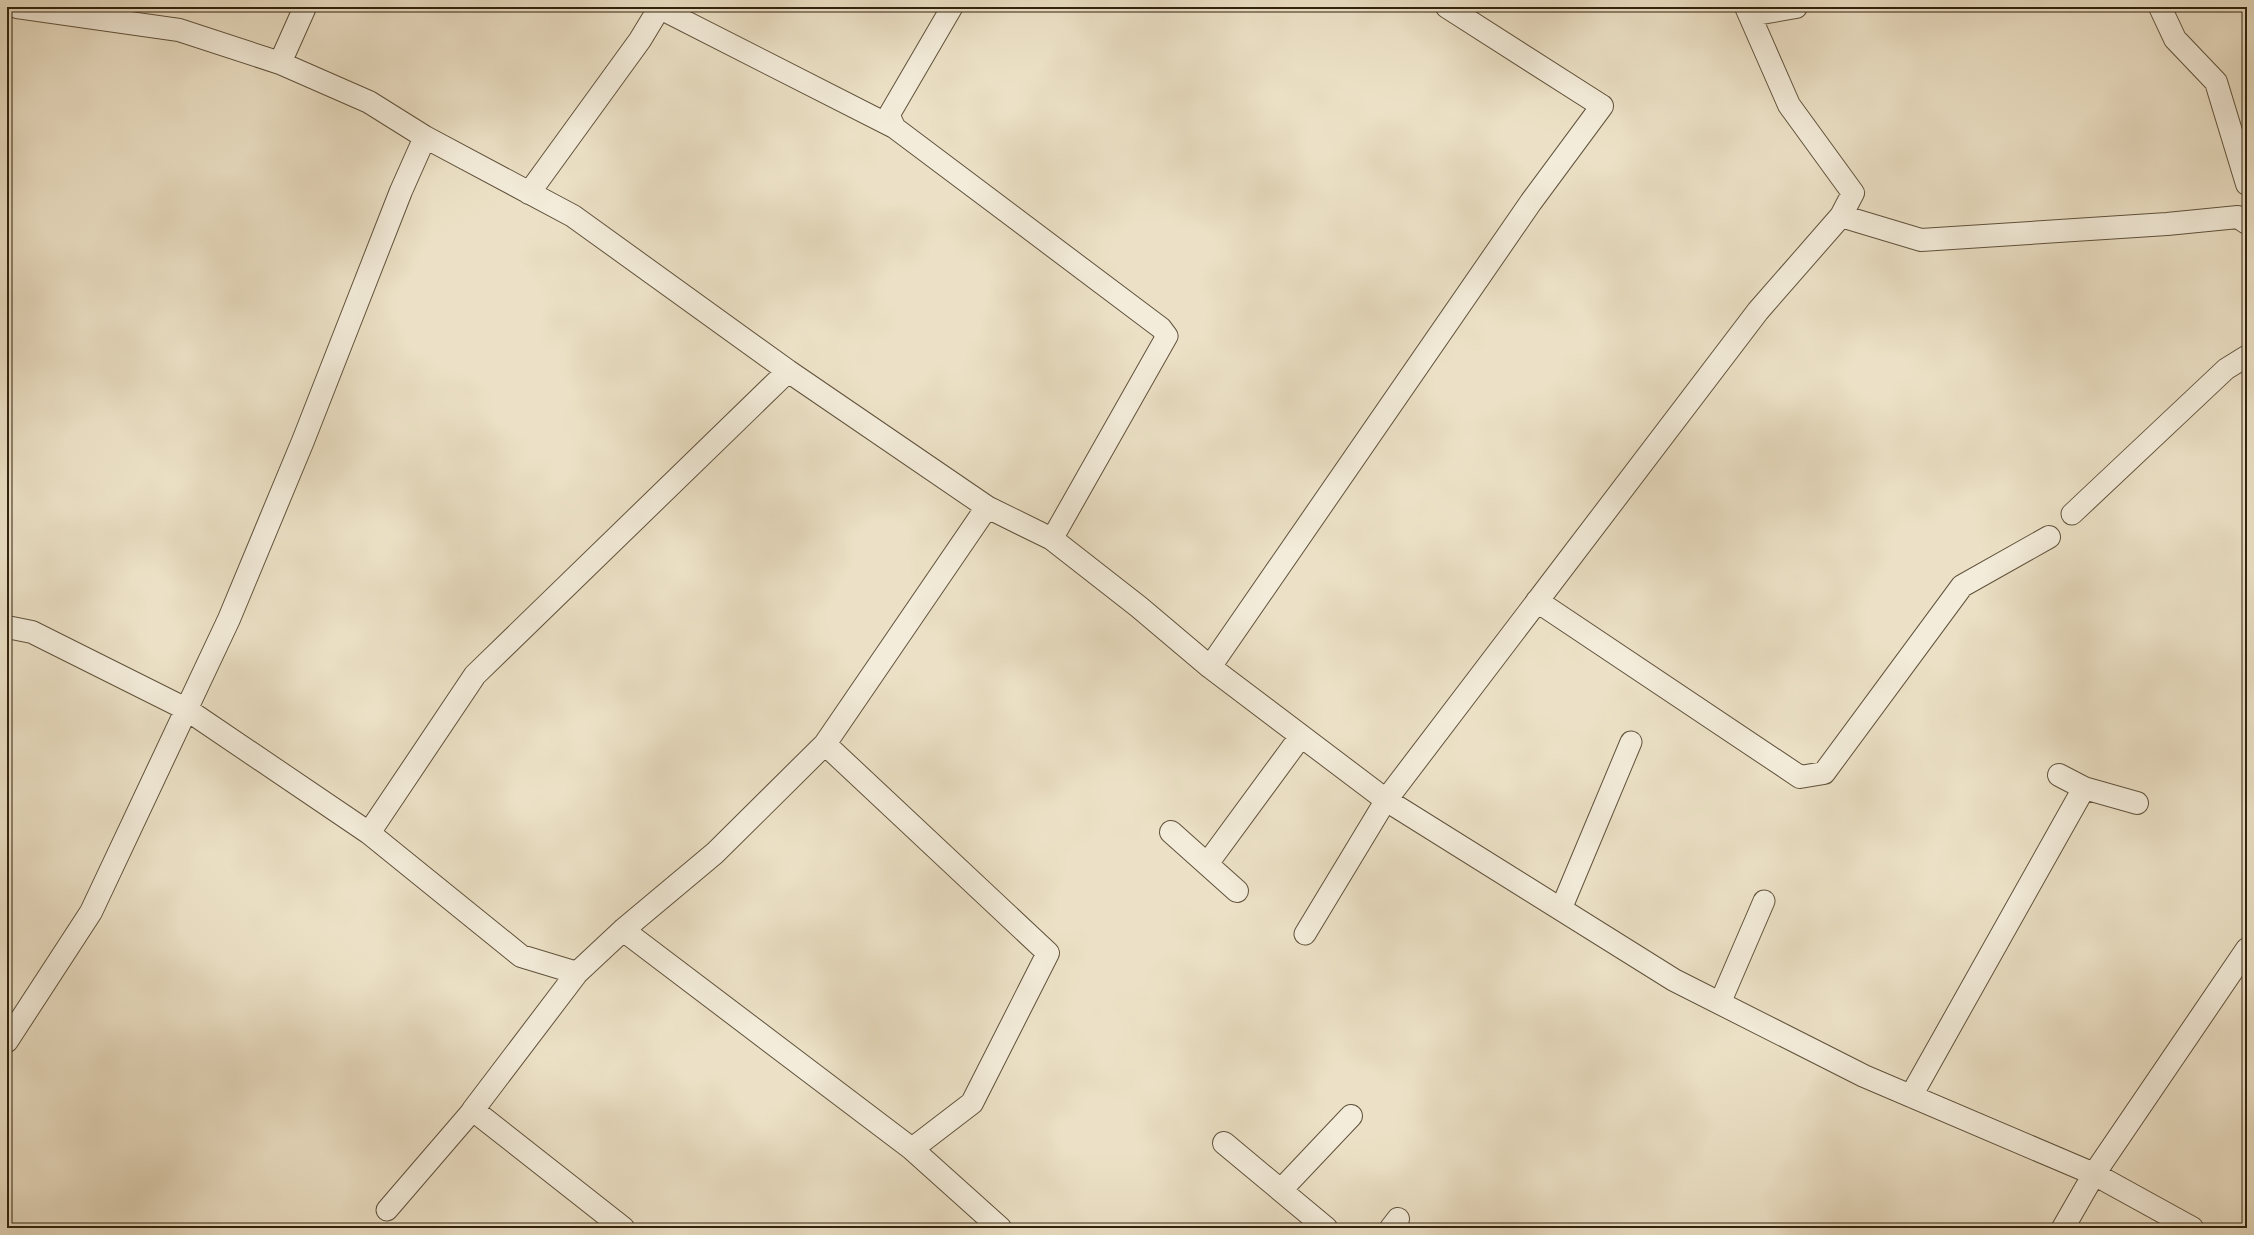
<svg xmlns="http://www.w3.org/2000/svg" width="2254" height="1235" font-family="'IM FELL Double Pica',serif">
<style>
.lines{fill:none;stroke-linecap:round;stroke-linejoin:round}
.lane-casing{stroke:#60523c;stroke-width:23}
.street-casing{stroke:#60523c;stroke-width:24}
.lane{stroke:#f3ecda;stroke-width:21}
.street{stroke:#f3ecda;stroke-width:22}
</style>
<rect width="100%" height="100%" fill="#ece1c6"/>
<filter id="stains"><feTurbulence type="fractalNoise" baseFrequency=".005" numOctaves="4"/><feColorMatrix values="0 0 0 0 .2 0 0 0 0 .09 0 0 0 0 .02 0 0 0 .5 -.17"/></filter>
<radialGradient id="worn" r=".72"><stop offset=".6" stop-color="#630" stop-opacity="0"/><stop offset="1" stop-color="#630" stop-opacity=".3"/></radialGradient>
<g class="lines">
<defs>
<path id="lane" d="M952,7L889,115L895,128L1161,328L1167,336L1052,539
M659,8L895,128
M2072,514L2226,369L2247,356
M1561,909L1631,742
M1305,934L1386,800
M1720,1003L1764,901
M387,1210L473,1110"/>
<path id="street" d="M17,7L179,30L280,63L369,102L425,137L573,216L788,371L987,507L1052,539L1139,607L1210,667L1386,800L1674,980L1864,1076L2094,1174L2192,1228
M1746,7L1789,105L1853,193L1841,216
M2160,7L2175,39L2216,82L2247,184
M1750,15L1796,7
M280,63L305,7
M529,193L640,40L660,7
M1537,601L1800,777L1824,773L1962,586L2049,537
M7,627L32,632L186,709L369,833L521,956L577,973
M1210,667L1531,202L1602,106L1447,7
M825,744L1048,953L972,1103L912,1149
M2059,775L2084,788L2137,803
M1386,800L1758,311L1841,216L1921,240L2167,224L2238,217L2247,223
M1171,832L1237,891
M369,833L475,675L788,371
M1207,864L1301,736
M623,930L912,1149L1000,1228
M7,1041L91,912L229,619L303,441L401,191L425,137
M1911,1096L2084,788
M1224,1143L1326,1228
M1281,1190L1351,1116
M623,1228L473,1110L577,973L623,930L715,853L825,744L987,507
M1391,1228L1398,1219
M2063,1228L2094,1174L2247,949"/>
</defs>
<use href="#lane" class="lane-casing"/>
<use href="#street" class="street-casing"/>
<use href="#lane" class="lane"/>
<use href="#street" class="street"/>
</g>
<rect width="2254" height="1235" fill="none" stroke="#ece1c6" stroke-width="24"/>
<rect x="8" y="8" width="2238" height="1219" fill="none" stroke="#32220e" stroke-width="2"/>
<rect x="12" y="12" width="2230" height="1211" fill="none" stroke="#32220e"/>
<rect width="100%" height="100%" filter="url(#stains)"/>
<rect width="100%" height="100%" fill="url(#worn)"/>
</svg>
